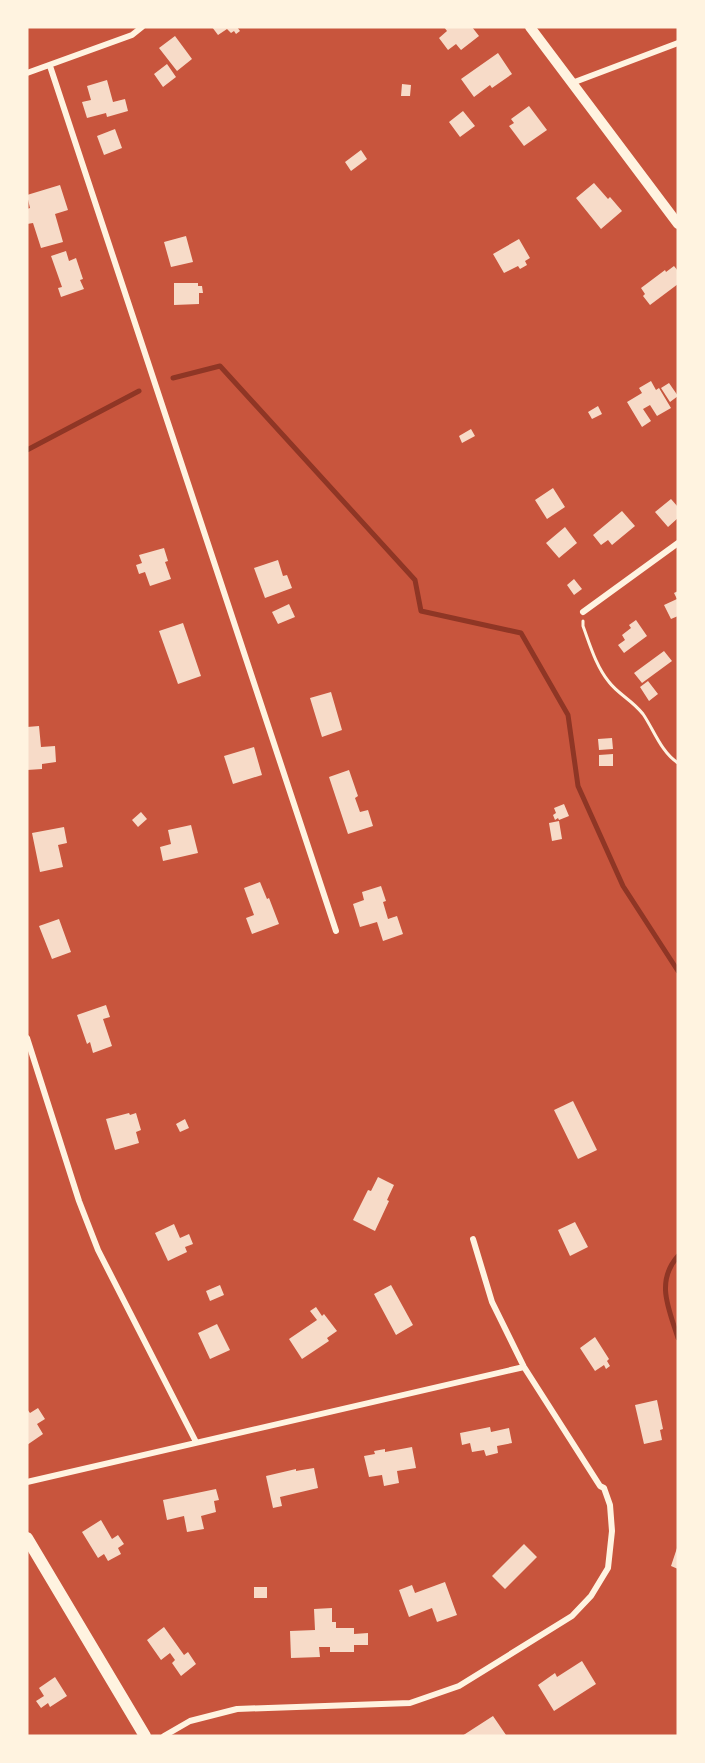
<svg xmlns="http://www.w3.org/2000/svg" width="705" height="1763" font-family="Roboto,sans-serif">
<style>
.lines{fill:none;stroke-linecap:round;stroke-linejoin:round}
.stream{stroke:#8f3625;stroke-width:5}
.building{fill:#f7dbc8}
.path{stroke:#fff3e0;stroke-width:3}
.minor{stroke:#fff3e0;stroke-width:6}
.tertiary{stroke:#fff3e0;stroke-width:10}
.secondary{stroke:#fff3e0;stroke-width:12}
</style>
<rect width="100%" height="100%" fill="#c8553d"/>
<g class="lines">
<path class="stream" d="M173,378L220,366L415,580L421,611L521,633L568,715L578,786L623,886L678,971
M27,450L139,391
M678,1256C655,1282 669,1309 678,1338"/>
</g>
<path class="building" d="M212,27H237L240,31L236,34L234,31L231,33L227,29L218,35Z
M444,27H472L479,36L461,50L456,44L448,50L439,38L447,31Z
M175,36L192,59L177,71L159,48Z
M498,53L512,74L492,88L490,85L474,97L461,79Z
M167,64L176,77L163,87L154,74Z
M107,80L113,102L125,99L128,111L107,117L106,113L87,118L82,102L91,100L87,86Z
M402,84L411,85L410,96H401Z
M529,106L547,130L524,146L509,126L514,123L511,119Z
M463,111L475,126L460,137L449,122Z
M115,129L122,148L104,155L97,136Z
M361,150L367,159L351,171L345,162Z
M594,183L608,199L610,197L622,211L601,229L576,198Z
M60,185L68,210L55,214L63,242L41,248L33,223L27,224V209L30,208L27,195Z
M186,236L193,262L171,267L164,242Z
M519,239L530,258L525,261L527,265L520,269L518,266L504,273L493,254Z
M66,251L69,261L76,258L83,279L80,280L84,289L61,297L58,288L62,287L51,256Z
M674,266L678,271V284L650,305L643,296L645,294L641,288L665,270L666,272Z
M174,283H198V286H202L203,293H199V304L174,305Z
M651,381L656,390L659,388L671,408L657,416L650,405L643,409L651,421L642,427L627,402L642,393L639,388Z
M669,383L678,396L670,402L661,388Z
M598,406L602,414L592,419L588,412Z
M471,429L475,436L462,443L459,436Z
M553,488L565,507L547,519L535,500Z
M671,499L678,507V518L668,527L655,512Z
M622,511L635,526L612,545L608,540L601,545L593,535Z
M565,527L577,543L559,558L546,543Z
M164,548L168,561L165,562L171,579L150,586L145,572L139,574L136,565L142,563L139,555Z
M278,560L283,576L287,575L292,588L265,598L254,568Z
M574,579L582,589L574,595L567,585Z
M678,591V616L671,619L664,605L677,599L674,593Z
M289,604L295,617L278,624L272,612Z
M636,620L647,636L624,653L618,645L625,640L622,635L631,628L629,625Z
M183,623L201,676L178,684L159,631Z
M664,651L672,661L642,683L634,673Z
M648,681L658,694L649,701L640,687Z
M331,692L342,730L322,737L310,698Z
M39,726L41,747L55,746L56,762L42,764V769L27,770V727Z
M612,738L613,749L599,750L598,739Z
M254,747L262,775L233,784L224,756Z
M613,754V766H599V755Z
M349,770L358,796L355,798L360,812L368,810L373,826L348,834L329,777Z
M564,804L569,816L559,820L558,818L555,820L553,815L556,813L554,808Z
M141,812L147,819L138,827L132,820Z
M559,821L562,839L552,841L549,823Z
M191,825L198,853L163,861L160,847L171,844L168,830Z
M64,827L67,843L58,845L63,867L40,872L32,833Z
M260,882L267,899L269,898L279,924L252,934L246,918L254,915L244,888Z
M381,886L386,901L383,902L388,919L397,916L403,934L383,941L377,922L360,927L353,904L364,900L362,892Z
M59,919L71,952L52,959L39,926Z
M106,1005L110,1017L103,1019L112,1046L93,1053L90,1042L87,1044L77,1015Z
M573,1101L597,1150L578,1159L554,1110Z
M129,1113L130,1115L136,1113L141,1130L136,1132L139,1143L115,1150L106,1119Z
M185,1119L189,1128L180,1132L176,1124Z
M378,1177L394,1185L387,1200L389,1201L375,1231L353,1220L368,1190L371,1191Z
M575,1222L588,1247L570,1256L558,1230Z
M174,1224L180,1238L189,1234L193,1244L185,1247L187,1252L168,1261L155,1233Z
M220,1285L224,1295L210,1301L206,1291Z
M391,1285L413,1325L396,1335L374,1294Z
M316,1307L322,1316L324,1314L337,1331L327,1338L329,1341L302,1359L289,1339L317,1320L310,1311Z
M217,1324L230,1350L210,1359L198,1333Z
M595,1337L609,1359L607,1361L610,1366L606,1369L604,1365L595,1371L580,1348Z
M657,1400L663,1429L660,1430L662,1440L644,1444L635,1405Z
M38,1408L45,1419L37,1424L43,1434L27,1445V1409L30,1413Z
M490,1427L491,1432L509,1428L512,1443L497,1446L498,1453L486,1456L484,1450L472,1452L470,1443L462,1445L460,1433Z
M412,1447L416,1468L397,1471L399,1483L384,1486L382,1475L369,1477L364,1456L375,1454L374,1451L385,1449V1452Z
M314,1468L318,1488L280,1497L282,1506L273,1508L266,1476L296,1469V1471Z
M216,1489L219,1500L214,1501L216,1512L201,1516L204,1529L187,1532L184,1516L167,1520L163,1500Z
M101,1520L112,1539L118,1535L124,1544L118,1548L121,1554L108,1561L104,1554L98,1558L82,1532Z
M524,1544L537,1557L505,1589L492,1576Z
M678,1545V1569L671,1566Z
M445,1582L457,1615L437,1622L432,1608L409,1617L399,1590L412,1585L415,1593Z
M254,1587H267V1598H254Z
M332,1608V1622H336V1628H354V1634L368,1633V1645H354V1652H330V1647H319L320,1657L291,1658L290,1631L315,1630L314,1609Z
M164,1627L184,1655L188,1652L196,1664L181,1676L172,1663L175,1660L170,1653L161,1660L147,1640Z
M582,1661L596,1684L554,1711L538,1685L555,1673L557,1677Z
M55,1677L67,1696L50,1707L48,1703L41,1708L36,1701L44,1696L39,1688Z
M493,1716L506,1735L462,1736Z"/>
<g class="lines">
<path class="path" d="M583,621V626C590,645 596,666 609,682C618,694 632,700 643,714C654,730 661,752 678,763"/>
<path class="minor" d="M50,66L336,931
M27,73L132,35L142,27
M572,83L678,43
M583,612L678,543
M27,1038L79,1201L98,1250L196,1442
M27,1482L524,1367
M164,1736L190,1721L237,1709L410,1703L459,1686L572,1616L591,1596L608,1568L612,1531L610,1505L604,1488L600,1486L524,1367L492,1302L473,1239"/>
<path class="tertiary" d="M530,27L678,224"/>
<path class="secondary" d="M27,1538L145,1736"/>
</g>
<rect width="705" height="1763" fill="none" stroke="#fff3e0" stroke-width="57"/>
</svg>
